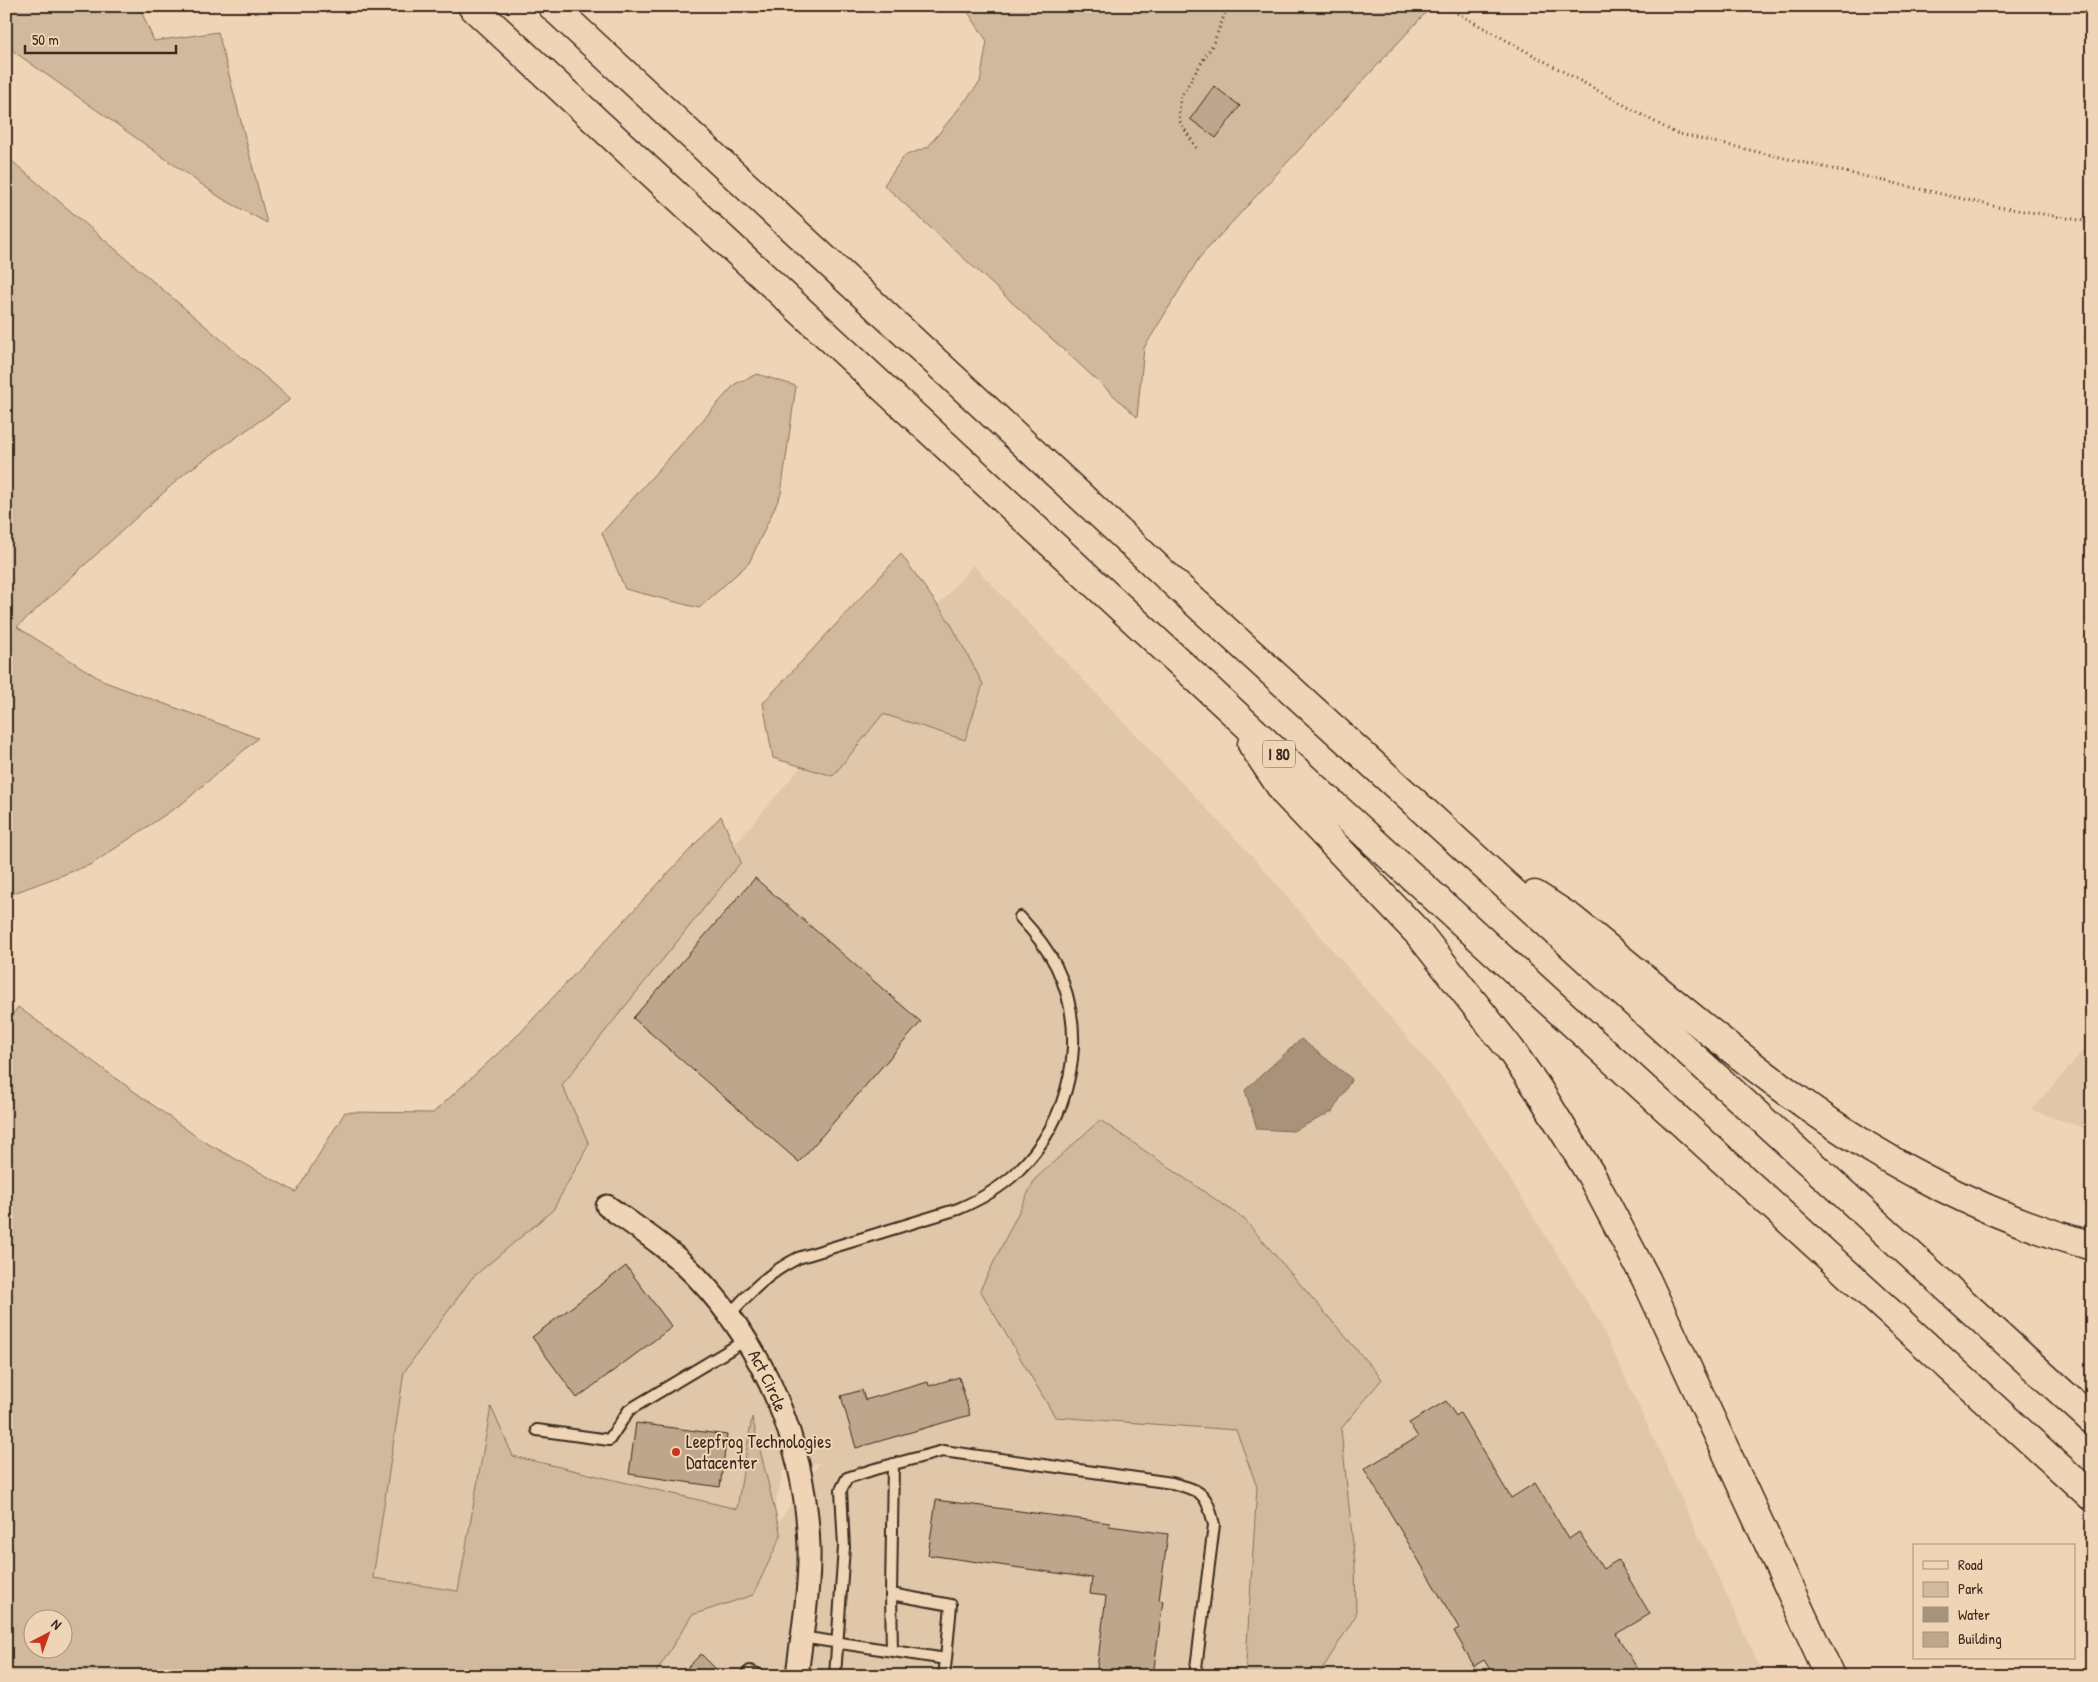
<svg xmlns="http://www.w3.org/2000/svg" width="2098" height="1682" font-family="'Patrick Hand',sans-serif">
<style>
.built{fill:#e0c7a9;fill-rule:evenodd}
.green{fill:#d1b99d;stroke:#86725e;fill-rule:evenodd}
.water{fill:#a8927a;stroke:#7c6855}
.building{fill:#bda68c;stroke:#3b2a1e}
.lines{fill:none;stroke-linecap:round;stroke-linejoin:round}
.service-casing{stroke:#3b2a1e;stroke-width:14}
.minor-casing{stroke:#3b2a1e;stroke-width:25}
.motorway-casing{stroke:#3b2a1e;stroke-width:31}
.path{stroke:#3b2a1e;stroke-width:3;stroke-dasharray:1 4;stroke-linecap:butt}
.service{stroke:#efd5b6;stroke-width:10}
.minor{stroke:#efd5b6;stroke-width:21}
.motorway{stroke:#efd5b6;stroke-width:28}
.poi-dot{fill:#c8321e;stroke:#efd5b6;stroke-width:2}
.labels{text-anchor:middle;stroke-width:4;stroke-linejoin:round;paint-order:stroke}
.shield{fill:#efd5b6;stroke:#715d4c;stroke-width:1}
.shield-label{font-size:16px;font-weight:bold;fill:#3b2a1e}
.street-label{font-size:18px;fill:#3b2a1e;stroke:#efd5b6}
.poi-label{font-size:18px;fill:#3b2a1e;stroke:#efd5b6;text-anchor:start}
</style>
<rect width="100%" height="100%" fill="#efd5b6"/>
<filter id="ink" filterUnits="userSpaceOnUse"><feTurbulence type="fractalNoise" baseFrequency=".02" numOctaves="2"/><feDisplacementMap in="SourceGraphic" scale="10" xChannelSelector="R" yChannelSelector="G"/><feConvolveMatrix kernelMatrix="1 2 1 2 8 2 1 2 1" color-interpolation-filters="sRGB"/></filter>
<g filter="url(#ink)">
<path class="built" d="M973,565L1253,857L1459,1098L1599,1321L1764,1676H26L62,1650L63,1633ZM819,1463V1464L769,1536L783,1470Z
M2092,1040V1131L2032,1110Z"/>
<path class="green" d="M6,6H139L154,41L218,32L267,223L221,198L6,46Z
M964,6H1432L1199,258L1144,348L1137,417L884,185L904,156L928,147L980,82L987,41Z
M6,156L291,399L185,473L17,627L105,682L258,738L184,802L92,864L6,896Z
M757,374L796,386L781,494L749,563L699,608L625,589L602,533L735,384Z
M901,554L951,624L983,684L965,740L883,714L833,776L773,758L763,703Z
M721,816L741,862L562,1085L589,1144L553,1210L472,1278L404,1372L373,1578L458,1591L491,1407L513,1456L737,1509L752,1417L781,1536L753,1595L692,1615L654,1676H224L151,1668L145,1676H6V1023L18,1007L201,1140L296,1192L345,1112L433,1113L520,1033ZM32,1620H62V1650H32Z
M1100,1120L1244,1219L1382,1379L1341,1429L1355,1564L1356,1615L1318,1676H1245L1257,1487L1236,1430L1055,1417L980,1290L1035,1179Z"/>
<path class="water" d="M1301,1039L1352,1079L1332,1112L1293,1131L1257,1129L1245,1090Z"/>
<path class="building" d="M1214,86L1240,106L1216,138L1190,119Z
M755,878L921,1022L799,1162L633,1018Z
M626,1266L672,1327L577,1398L532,1337Z
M959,1377L970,1415L856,1448L841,1396L862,1390L865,1400L928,1382L929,1386Z
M1446,1401L1456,1416L1460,1413L1511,1498L1535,1483L1569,1539L1579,1532L1603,1569L1618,1560L1650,1614L1616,1634L1642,1676H1494L1484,1660L1474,1666L1454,1631L1459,1628L1364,1469L1418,1437L1409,1423Z
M636,1423L727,1435L720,1487L629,1474Z
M936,1500L1110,1523L1109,1526L1168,1534L1159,1600L1163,1601L1153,1676H1096L1106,1596L1090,1594L1092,1578L928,1555Z
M701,1654L723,1676H679Z"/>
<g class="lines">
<defs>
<path id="service" d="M729,1315C751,1291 768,1273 798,1258L958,1209C979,1200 999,1189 1016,1173C1071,1120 1090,1036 1056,966C1047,948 1034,932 1020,917
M537,1430L609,1440L629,1410L746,1340
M891,1594L893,1464
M801,1637L946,1659L944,1676
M892,1651L891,1594L951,1605L946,1659
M745,1676L750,1671L762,1676
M835,1676L844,1547L841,1490L847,1478L875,1469L943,1451L1172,1483C1203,1491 1207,1494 1214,1525L1195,1676"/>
<g id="minor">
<path id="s1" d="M607,1206C638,1228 670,1249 696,1276C766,1349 806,1446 809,1547C810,1590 802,1633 797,1676"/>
</g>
<path id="motorway" d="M472,6L1315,788L2092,1497
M552,6L1185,593L2092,1420
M1252,744L1285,793L1420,935L1510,1049L1538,1089L1591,1175L1646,1279L1830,1676
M1535,895L1572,919C1646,979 1719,1042 1796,1098C1884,1163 1986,1216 2092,1246"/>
</defs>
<use href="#service" class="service-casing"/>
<use href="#minor" class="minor-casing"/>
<use href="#motorway" class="motorway-casing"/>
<path class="path" d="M1444,6L1675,133L1998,207L2092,222
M1196,148L1179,120L1180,98L1213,44L1228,6"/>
<use href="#service" class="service"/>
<use href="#minor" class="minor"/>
<use href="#motorway" class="motorway"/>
</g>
</g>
<circle class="poi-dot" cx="676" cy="1452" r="5"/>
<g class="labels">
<rect class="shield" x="1263" y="740.5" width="32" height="27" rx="4"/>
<g class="shield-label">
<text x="1279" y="760">I 80</text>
</g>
<g class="street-label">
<text dy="6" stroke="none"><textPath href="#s1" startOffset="241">Act Circle</textPath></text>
</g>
<g class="poi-label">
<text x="686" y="1448">Leepfrog Technologies<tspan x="686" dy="21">Datacenter</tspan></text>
</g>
</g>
<rect width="2098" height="1682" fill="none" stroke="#efd5b6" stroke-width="25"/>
<rect x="12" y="12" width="2073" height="1657" fill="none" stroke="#3b2a1e" stroke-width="2" filter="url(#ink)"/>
<rect x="1913" y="1544" width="162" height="115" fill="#efd5b6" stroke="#a79179"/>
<rect x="1923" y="1561" width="25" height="8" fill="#efd5b6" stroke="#a79179"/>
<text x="1958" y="1570" font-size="15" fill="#3b2a1e">Road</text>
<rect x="1923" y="1582" width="25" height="15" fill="#d1b99d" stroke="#a79179"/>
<text x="1958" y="1594" font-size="15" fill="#3b2a1e">Park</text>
<rect x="1923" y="1607" width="25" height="15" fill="#a8927a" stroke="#a79179"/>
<text x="1958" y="1620" font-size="15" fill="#3b2a1e">Water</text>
<rect x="1923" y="1632" width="25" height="15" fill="#bda68c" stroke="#a79179"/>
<text x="1958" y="1644" font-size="15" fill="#3b2a1e">Building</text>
<g transform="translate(48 1634) rotate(41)"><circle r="24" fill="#efd5b6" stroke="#a79179"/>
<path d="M0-4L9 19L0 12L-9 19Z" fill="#c8321e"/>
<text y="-8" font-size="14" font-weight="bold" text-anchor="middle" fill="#3b2a1e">N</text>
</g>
<path d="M25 45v8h151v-8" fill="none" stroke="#3b2a1e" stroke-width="2.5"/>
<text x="32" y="45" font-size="15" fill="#3b2a1e" stroke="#efd5b6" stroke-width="4" paint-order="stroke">50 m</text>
</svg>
